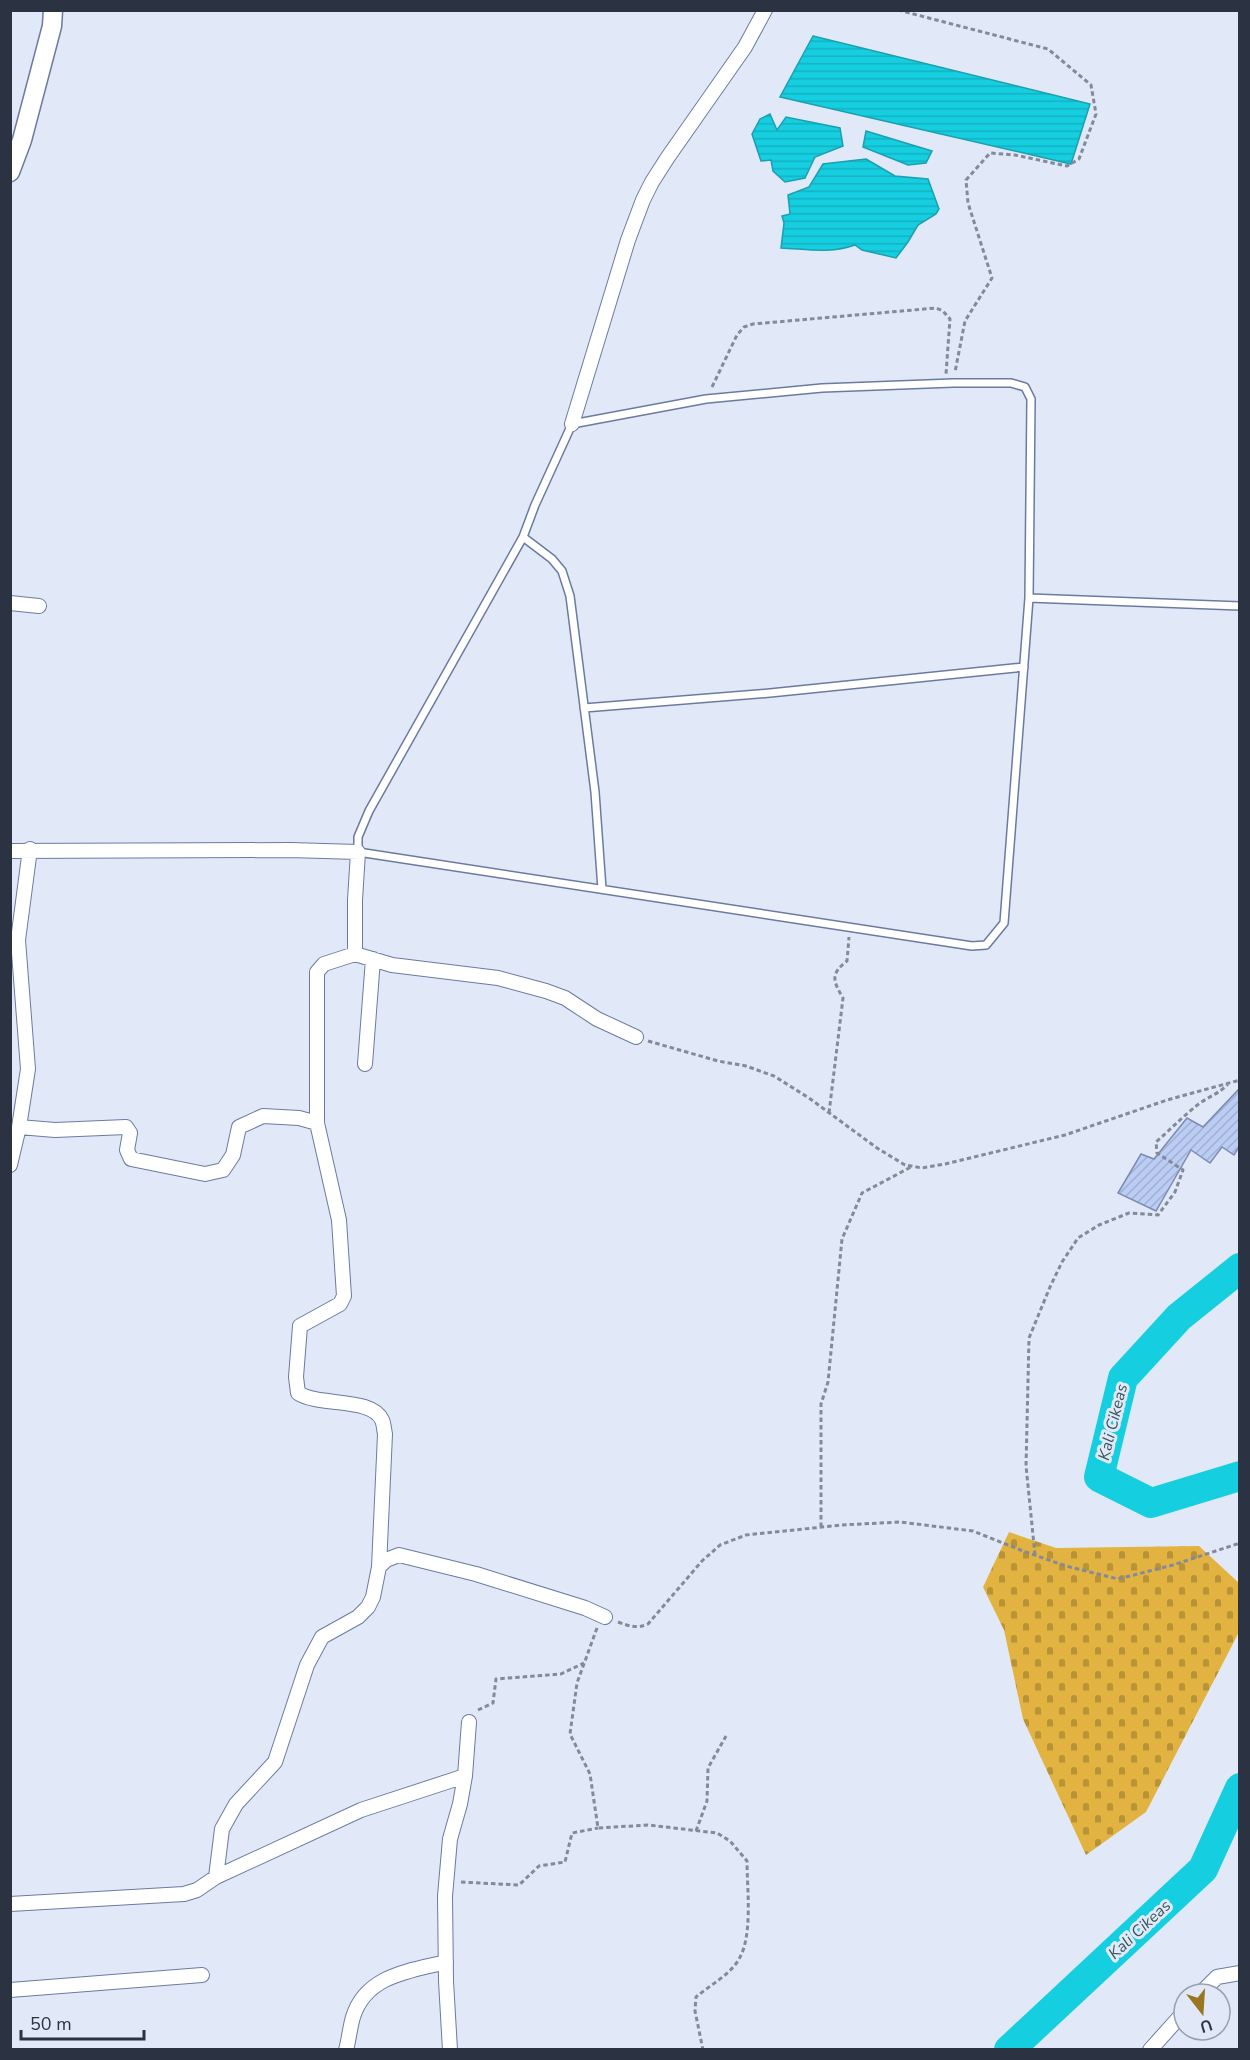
<svg xmlns="http://www.w3.org/2000/svg" width="1250" height="2060" font-family="'Nunito Sans',sans-serif">
<style>
.cemetery{fill:url(#cemetery-stones)}
.water{fill:url(#water-rules);stroke:#1c9fb0;stroke-width:1.5}
.lines{fill:none;stroke-linecap:round;stroke-linejoin:round}
.river{stroke:#15cee0;stroke-width:30}
.building{fill:url(#building-hatch);stroke:#7c8cb1;stroke-width:1.5}
.lane-casing{stroke:#6b7b9f;stroke-width:10}
.street-casing{stroke:#6b7b9f;stroke-width:16}
.secondary-casing{stroke:#6b7b9f;stroke-width:21}
.path{stroke:#838a9a;stroke-width:3;stroke-dasharray:4.5 3;stroke-linecap:butt}
.lane{stroke:#fff;stroke-width:7}
.street{stroke:#fff;stroke-width:14}
.secondary{stroke:#fff;stroke-width:18}
.labels{text-anchor:middle;stroke-width:6;stroke-linejoin:round;paint-order:stroke}
.water-label{font-size:16px;font-style:italic;fill:#36565a;stroke:#e1e9f9}
</style>
<defs>
<pattern id="cemetery-stones" width="16" height="16" patternUnits="userSpaceOnUse" patternTransform="scale(1.5)"><rect width="16" height="16" fill="#e2b340"/><path d="M2 7V4a2 2 0 0 1 4 0v3zM10 15v-3a2 2 0 0 1 4 0v3z" fill="#b79237"/></pattern>
<pattern id="water-rules" width="6" height="5" patternUnits="userSpaceOnUse" patternTransform="scale(1.5)"><rect width="6" height="5" fill="#15cee0"/><path d="M0 2.5h6" fill="none" stroke="#14b1c1"/></pattern>
<pattern id="building-hatch" width="6" height="6" patternUnits="userSpaceOnUse" patternTransform="scale(1.5)"><rect width="6" height="6" fill="#bbcdf4"/><path d="M-1 1l2-2M0 6l6-6M5 7l2-2" fill="none" stroke="#a1b0d2"/></pattern>
</defs>
<rect width="100%" height="100%" fill="#e1e9f9"/>
<path class="cemetery" d="M1009,1532L1056,1548L1199,1546L1239,1583V1632L1146,1812L1086,1855L1023,1719L1004,1630L983,1587Z"/>
<path class="water" d="M813,36L1090,104L1071,164L780,97Z
M770,114L777,130L786,117L840,128L843,146L815,157L805,178L785,182L773,171L771,160L761,161L752,134L760,119Z
M866,131L932,151L926,163L908,165L863,147Z
M866,159L895,176L928,179L939,209L936,214L918,225L908,242L896,258L862,250L855,245C830,254 806,249 781,248L784,223L782,216L790,214L788,195L809,187L823,164Z"/>
<g class="lines">
<path class="river" d="M1240,1268L1179,1317L1123,1378L1099,1477L1151,1503L1240,1476
M1009,2050L1203,1869L1240,1788"/>
</g>
<path class="building" d="M1239,1089V1147L1234,1155L1222,1147L1210,1163L1191,1150L1156,1211L1118,1193L1141,1154L1154,1159L1187,1118L1203,1127Z"/>
<g class="lines">
<defs>
<path id="lane" d="M953,383H1011L1025,387L1031,399L1029,598L1004,923L986,945L972,946L358,852V837L369,811L523,537L535,505L572,424L706,399L822,388Z
M523,537L552,559L562,571L570,596L595,792L602,889
M1029,598L1240,606
M584,708L770,693L1024,667"/>
<path id="street" d="M572,424L628,240L643,200L652,182L668,157L745,47L765,10
M10,603L39,606
M10,851L290,850L358,852L355,900V954L324,964L317,972V1123L339,1220L344,1296L340,1304L300,1326L296,1377L298,1393C320,1407 372,1397 382,1420C384,1424 384,1430 385,1434L379,1567
M355,954L392,965L498,978L546,991L565,998L597,1019L636,1037
M365,1064L373,959
M19,1127L55,1130L126,1127L130,1133L127,1150L131,1159L205,1174L223,1170L233,1155L239,1127L263,1116L299,1118L317,1123
M10,1165L19,1127L28,1069L18,940L30,849
M216,1877L361,1810L465,1776
M10,1904L184,1894L197,1890L216,1877L222,1829L236,1804L275,1762L307,1665L322,1637L358,1617L368,1607L373,1597L379,1567L386,1560L399,1555L476,1574L585,1608L605,1617
M10,1990L202,1975
M1200,1994L1217,1977L1240,1973
M346,2050C349,2039 350,2027 353,2017C366,1975 410,1971 446,1962
M450,2050L446,1981L445,1896L450,1839L460,1804L465,1776L469,1722
M1150,2050L1184,2012"/>
<path id="secondary" d="M10,172L22,140L52,26L53,10"/>
</defs>
<use href="#lane" class="lane-casing"/>
<use href="#street" class="street-casing"/>
<use href="#secondary" class="secondary-casing"/>
<path class="path" d="M898,10L1048,49L1091,85L1096,114L1079,159L1067,166L1015,155L990,153L966,180L968,203L992,278L965,321L955,372
M712,387L737,335L744,327L753,324L936,308L943,311L950,319L946,374
M648,1041L718,1061L746,1066L774,1076L809,1098L877,1148L905,1165L922,1168L945,1164L1065,1135L1167,1100L1240,1080
M829,1113L843,998C833,981 830,974 847,961L849,937
M821,1527V1404L828,1382L842,1239L862,1193L911,1167
M1035,1555L1026,1466L1029,1338L1050,1287L1062,1262L1078,1238L1099,1225L1129,1213L1158,1215L1175,1192L1183,1170L1157,1153L1156,1142C1171,1129 1184,1115 1200,1103C1210,1096 1220,1093 1228,1084
M618,1622C629,1626 637,1629 648,1624L702,1561L720,1545L746,1535L842,1525L900,1522L973,1531L1023,1551L1066,1566L1118,1579L1173,1565L1240,1543
M597,1628L577,1683L570,1734L590,1774L598,1828L648,1825L717,1833L730,1841L747,1861C747,1888 753,1936 739,1959C730,1975 710,1985 696,1997L695,2011L703,2050
M478,1710L493,1703L496,1679L561,1674L584,1663
M696,1831L707,1801L708,1768L726,1736
M461,1882L519,1885L539,1866L565,1862L572,1833L598,1828"/>
<use href="#lane" class="lane"/>
<use href="#street" class="street"/>
<use href="#secondary" class="secondary"/>
</g>
<g class="labels">
<g class="water-label">
<text transform="translate(1112 1422) rotate(-76)" y="6">Kali Cikeas</text>
<text transform="translate(1139 1929) rotate(-43)" y="6">Kali Cikeas</text>
</g>
</g>
<rect width="1250" height="2060" fill="none" stroke="#2b3241" stroke-width="24"/>
<g transform="translate(1202 2012) rotate(163)"><circle r="28" fill="#e1e9f9" stroke="#98a0af" stroke-width="1.5"/>
<path d="M0-4.5L10 22L0 15L-10 22Z" fill="#997620"/>
<text y="-9" font-size="16" font-weight="bold" text-anchor="middle" fill="#2b3241">U</text>
</g>
<path d="M21 2030v9h123v-9" fill="none" stroke="#2b3241" stroke-width="3"/>
<text x="30" y="2030" font-size="18" fill="#2b3241" stroke="#e1e9f9" stroke-width="4.5" paint-order="stroke">50 m</text>
</svg>
